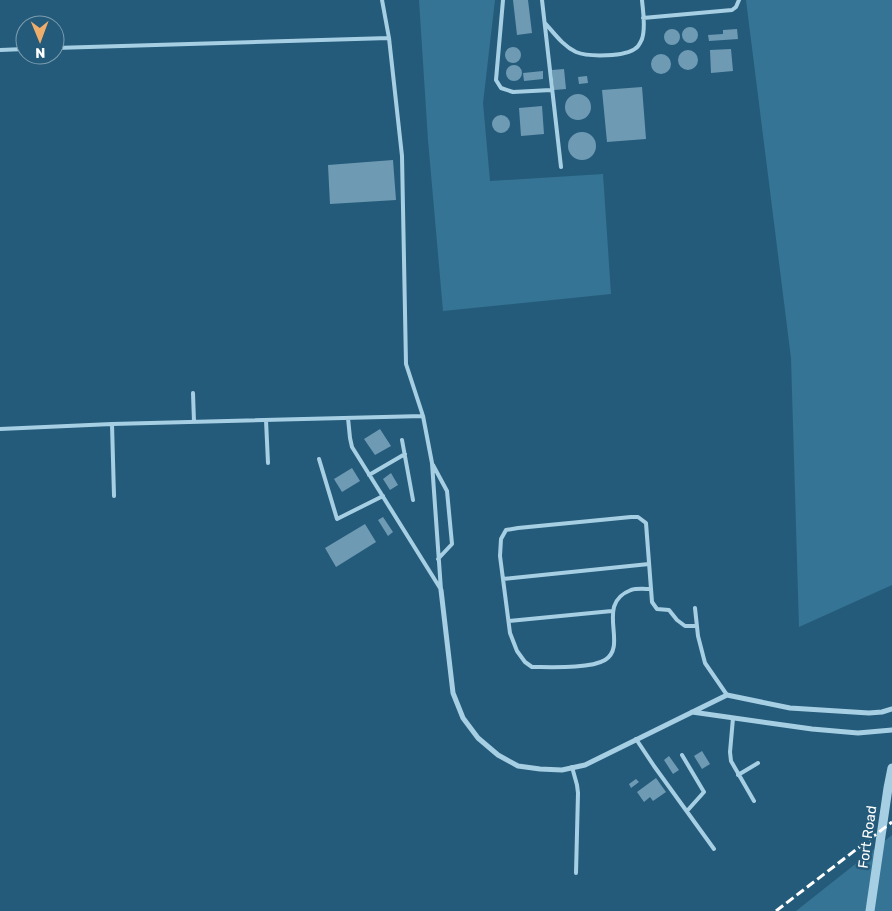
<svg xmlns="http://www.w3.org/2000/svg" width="892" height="911" font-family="Rubik,sans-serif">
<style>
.green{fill:#357495}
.building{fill:#6e9bb3}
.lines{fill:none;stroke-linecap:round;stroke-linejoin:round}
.service{stroke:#a7cfe4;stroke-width:4}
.minor{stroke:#a7cfe4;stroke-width:5}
.tertiary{stroke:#a7cfe4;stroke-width:9}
.rail{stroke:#fff;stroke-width:3;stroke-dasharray:9 4;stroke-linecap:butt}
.labels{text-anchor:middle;stroke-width:5;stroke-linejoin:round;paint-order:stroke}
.street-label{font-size:14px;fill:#fff;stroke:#255b7a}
</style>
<rect width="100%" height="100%" fill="#255b7a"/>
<path class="green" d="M419,0H495L483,103L490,181L603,174L611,294L443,311L428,140Z
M746,0H892V585L799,627L791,358Z
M892,835V911H796Z"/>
<path class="building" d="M513,0H528L532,33L517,35Z
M682 35a8 8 0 1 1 16 0a8 8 0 1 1-16 0Z
M737,29L738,39L709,41L708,35L723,34V30Z
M664 37a8 8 0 1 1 16 0a8 8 0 1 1-16 0Z
M505 55a8 8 0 1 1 16 0a8 8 0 1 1-16 0Z
M731,49L733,71L711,73L710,50Z
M678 60a10 10 0 1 1 20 0a10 10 0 1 1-20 0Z
M651 64a10 10 0 1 1 20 0a10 10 0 1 1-20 0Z
M506 73a8 8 0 1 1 16 0a8 8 0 1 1-16 0Z
M564,69L566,89L554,90L552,70Z
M543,71V79L524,81L523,73Z
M587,76L588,83L579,84L578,77Z
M642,87L646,139L607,142L602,90Z
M565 107a13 13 0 1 1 26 0a13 13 0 1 1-26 0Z
M542,106L544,134L521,136L519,108Z
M492 124a9 9 0 1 1 18 0a9 9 0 1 1-18 0Z
M568 146a14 14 0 1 1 28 0a14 14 0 1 1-28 0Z
M393,160L396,200L330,204L328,165Z
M380,429L391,446L375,455L364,439Z
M352,468L360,481L342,492L334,479Z
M391,473L398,485L390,490L383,479Z
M383,517L393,532L388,536L378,520Z
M365,524L376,542L336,567L325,548Z
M702,751L710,764L702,769L694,756Z
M669,756L679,770L673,774L664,760Z
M656,778L666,792L653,801L650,797L644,802L637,792Z
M636,779L639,782L631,788L629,784Z"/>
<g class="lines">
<path class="service" d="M382,0L389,38L402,156L406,364L423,416L432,463L441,590
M503,0L496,80L501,88L513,92L551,90
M542,0L561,167
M643,18L732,10L736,7L739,0
M545,23C554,33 563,46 576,52C588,57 626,57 636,48C639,46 641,41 642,39C646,27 643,12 642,0
M55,48L389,38
M0,50L25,49
M193,393L194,422
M348,418L350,438L352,447L440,588
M266,420L268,463
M112,424L114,496
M0,429L112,424L423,416
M402,440L413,500
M319,459L337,519L383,496
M433,465L447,491L452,544L438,559
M369,475L405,454
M503,579L649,564
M651,589C645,589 637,588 631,590C594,604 629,645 605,660C590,669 550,667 532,667L525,662L517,651L510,633L500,556L501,539L506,530L518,528L631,517H638L646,523L652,602L657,609L669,610L677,620L685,626H697
M695,608L698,636L705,663L727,695
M509,621L612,611
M733,718L730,752L731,761L754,801
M636,739L654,766L714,849
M682,755L704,792L687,811
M572,767L577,785L578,793L576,873
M738,775L758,763"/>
<path class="minor" d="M441,590L453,693L463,718L478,738L498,755L518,766L540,769L562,770L585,765L727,695L790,708L869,713L882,712L892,709
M692,712L812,729L858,733L892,730"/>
<path class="tertiary" d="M870,911L888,788L892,768"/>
<path class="rail" d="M776,911L892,822"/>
</g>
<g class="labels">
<g class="street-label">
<text transform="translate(867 837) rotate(-82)" y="5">Fort Road</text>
</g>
</g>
<g transform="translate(40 40) rotate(179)"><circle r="24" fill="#255b7a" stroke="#7c9daf"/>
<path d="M0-4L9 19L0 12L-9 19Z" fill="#eead6b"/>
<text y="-8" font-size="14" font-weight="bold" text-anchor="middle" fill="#ffffff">N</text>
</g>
</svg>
